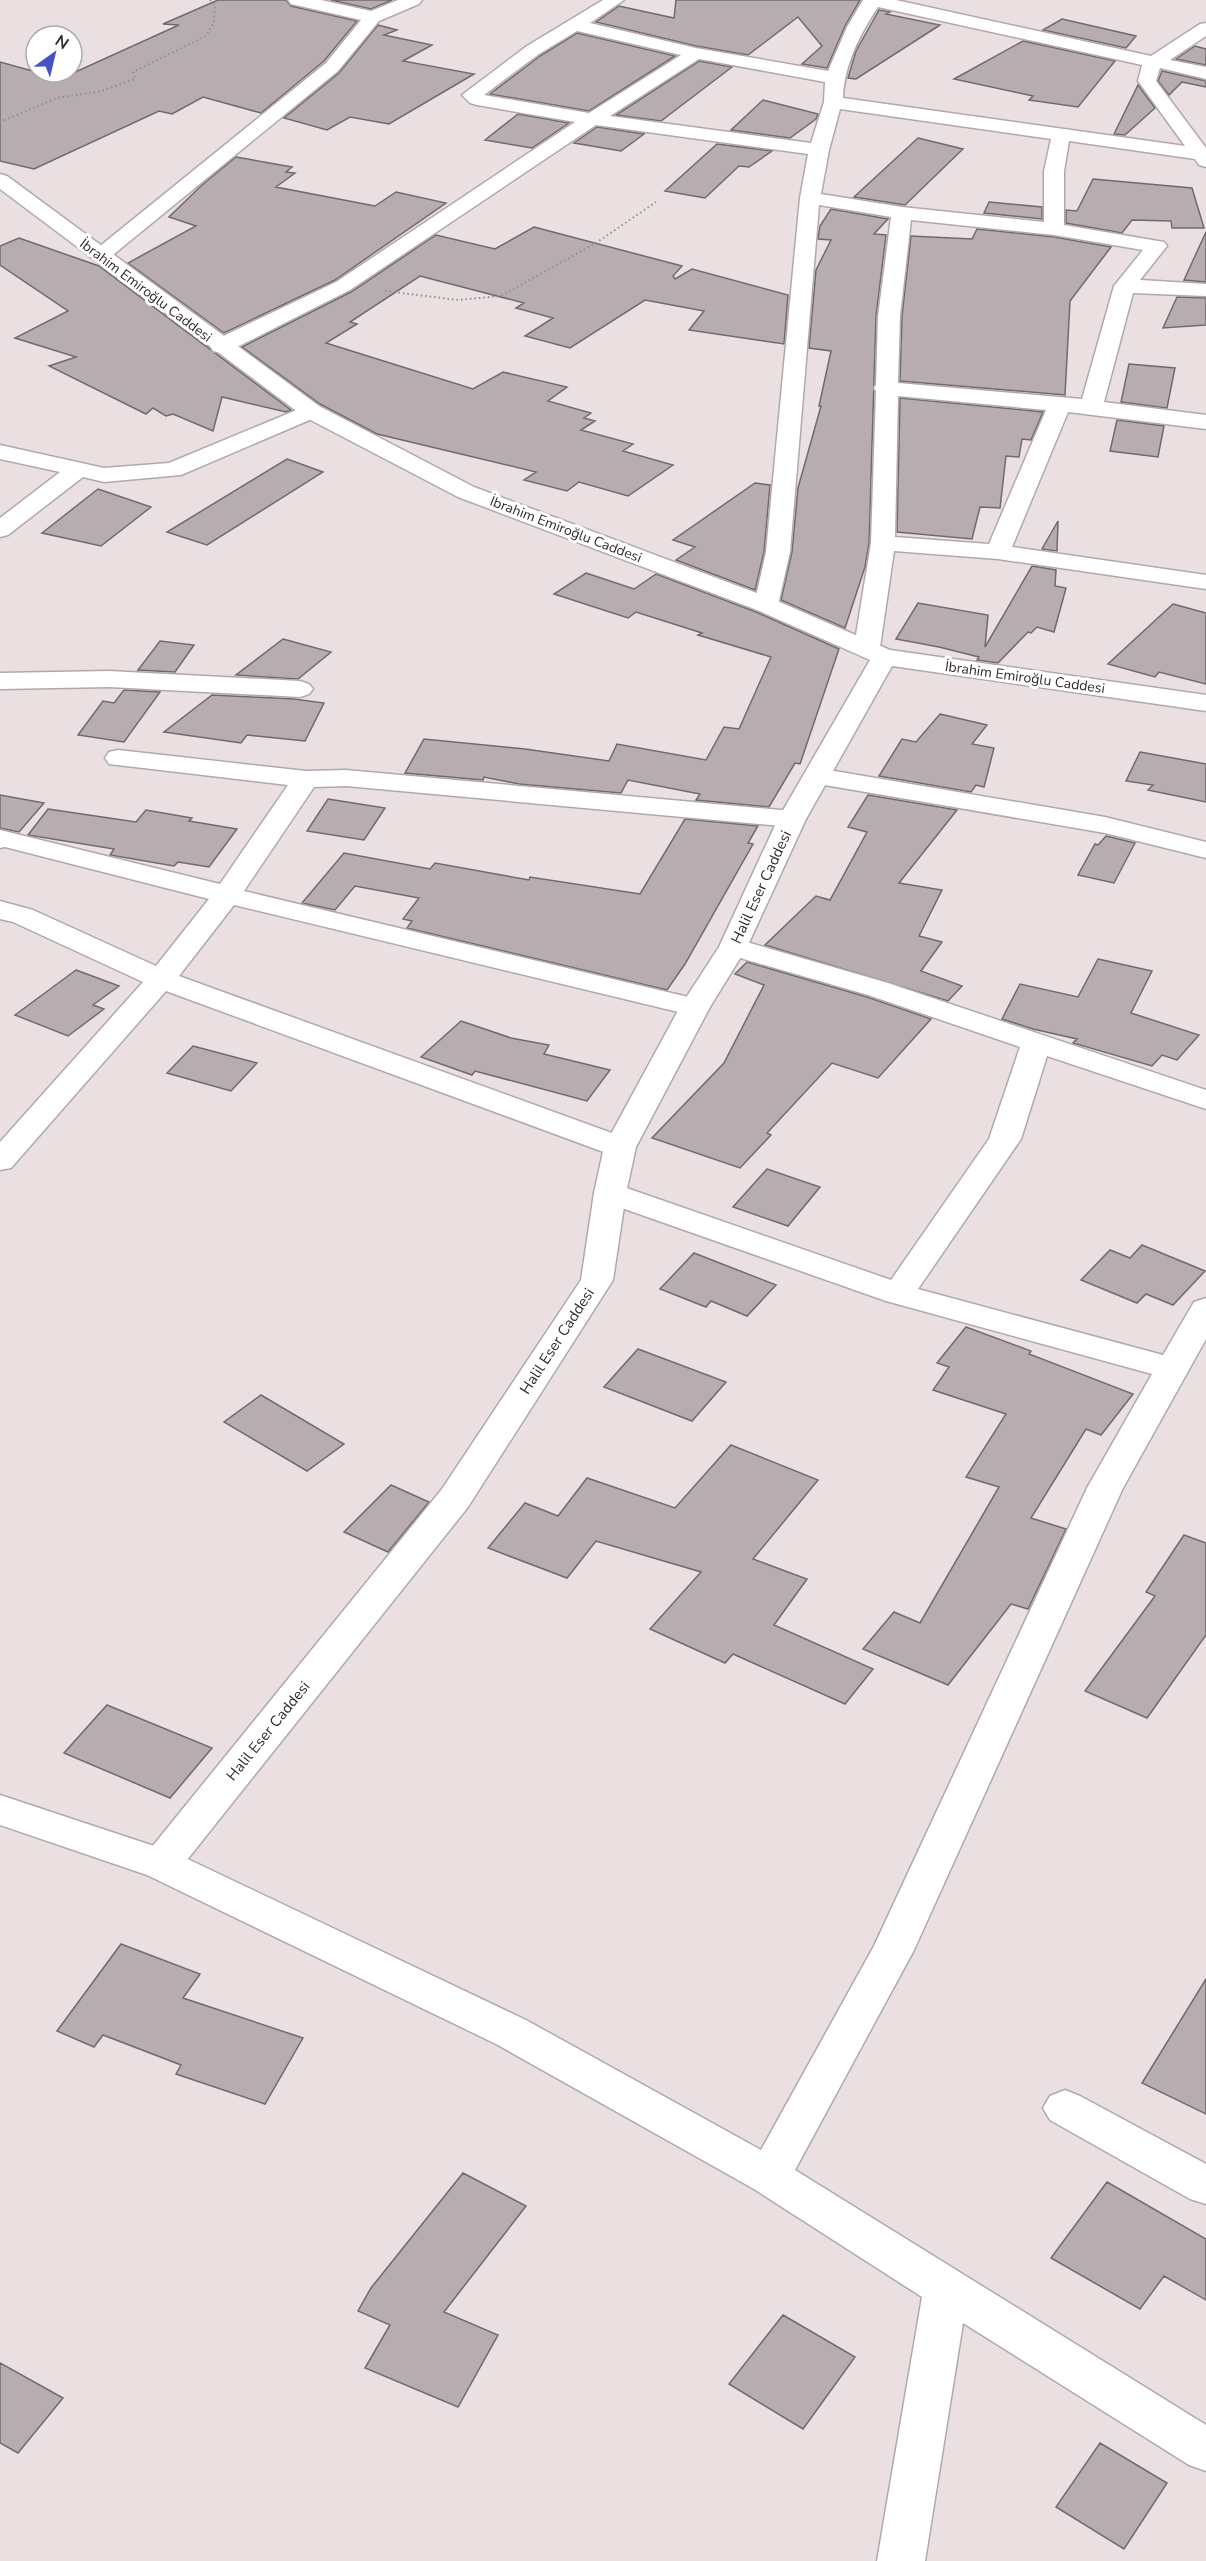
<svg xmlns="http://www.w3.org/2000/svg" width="1206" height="2561" font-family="'Nunito Sans',sans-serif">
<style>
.building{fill:#b7adb1;stroke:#72696d;stroke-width:1.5}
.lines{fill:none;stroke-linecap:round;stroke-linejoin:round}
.minor-casing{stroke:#b3a8a9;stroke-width:3}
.tertiary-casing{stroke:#b3a8a9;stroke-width:3}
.path{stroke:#948c8d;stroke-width:2;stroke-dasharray:1.5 3;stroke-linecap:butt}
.minor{fill:#fff;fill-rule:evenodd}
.tertiary{fill:#fff;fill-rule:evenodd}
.labels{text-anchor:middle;stroke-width:6;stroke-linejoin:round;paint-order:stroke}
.far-street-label{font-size:14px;fill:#302c2c;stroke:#fff}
.street-label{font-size:15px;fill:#302c2c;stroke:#fff}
</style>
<rect width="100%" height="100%" fill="#ebe0e1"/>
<path class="building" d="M218,0H286L291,6L357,21L324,61L261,113L203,97L172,114L159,111L34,169L0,161V62L36,72L39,77L44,75L60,79L179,25L163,24Z
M331,0H392L371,9Z
M676,0H860L845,26L827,68L802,64L822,46L798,17L748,55L696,46L596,22L619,6L674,18Z
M879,10L890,12L886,14L940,25L856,79L848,78L856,51Z
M1062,19L1136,36L1126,48L1043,30Z
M378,25L397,30L384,35L432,45L403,61L474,74L389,124L350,117L327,130L284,118L339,73Z
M577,33L675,56L589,111L490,94L540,56Z
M1023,41L1115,61L1078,107L1029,100L1033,96L954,79Z
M1195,46L1206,49V65L1176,59Z
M699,61L732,67L661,121L616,115Z
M1162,71L1206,81V87L1182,82L1169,95L1158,81Z
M1138,85L1155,108L1125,135L1114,134Z
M763,100L818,114L816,119L790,138L731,130Z
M518,114L569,123L532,148L485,140Z
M597,127L644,134L621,151L574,143Z
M918,138L963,149L905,205L854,197Z
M717,144L772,151L749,167L739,166L705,198L665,191Z
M236,157L292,167L286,172L295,173L276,187L375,206L396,192L446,203L335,280L224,333L128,263L196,226L169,217L202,185Z
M1093,179L1192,188L1204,228H1172L1171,221L1132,220L1122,233L1066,223V210L1077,211Z
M989,202L1042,207V219L984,213Z
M831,209L888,219L874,234L886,235L876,316L869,543L865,567L845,628L781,600L792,552L798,488L821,406H819L831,351L809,348L816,270L831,240L818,239L820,226Z
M534,227L682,266L673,276L675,279L692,269L788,295L784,344L689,330L704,311L645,300L570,348L525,336L553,318L516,308L524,303L420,276L350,322L357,324L326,343L473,389L503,372L567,387L548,401L591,413L584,418L595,421L581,430L633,444L623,451L673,465L628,496L579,482L567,491L524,480L536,472L377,434L320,404L242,347L351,292L436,235L495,249Z
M977,229L1054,237L1111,247L1070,301L1065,395L900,381L902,316L911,236L972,239Z
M1206,232V282L1184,280Z
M19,238L99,266L291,410L286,412L222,397L213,431L173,414L166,416L153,408L146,414L49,366L76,357L15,338L68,311L0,265V246Z
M1177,297L1206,298V325L1163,328Z
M1129,364L1175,368L1167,408L1121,402Z
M900,398L1043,412L1031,440L1022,439L1019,457L1006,456L1000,508L980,507L972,539L897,532Z
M1117,420L1164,426L1158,457L1110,451Z
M287,459L323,472L207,545L167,532Z
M755,483L770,485L764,552L755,590L676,560L695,547L673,540Z
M98,489L151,507L101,546L42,533Z
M1058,521L1057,551L1042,549Z
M1032,566L1056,570L1055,586L1066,588L1054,632L1037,627L1031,633L1028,632L998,663L977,660L979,657L939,647L896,639L918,603L988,615L985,647Z
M586,573L634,589L656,574L756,612L839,649L800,764L795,763L769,807L696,800L700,794L628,780L621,793L519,784L484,777L483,780L405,773L424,739L525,749L609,761L617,744L706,760L724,727L739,729L771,657L698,635L702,633L636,612L628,618L554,594Z
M1173,604L1206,613V684L1159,672L1155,677L1108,664Z
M283,639L331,652L298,679L236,675Z
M160,641L194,645L175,672L138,670Z
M124,690L160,692L124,742L78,735L103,701L114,703Z
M212,695L294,699L324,703L305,741L247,735L241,743L164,732Z
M940,714L987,725L972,744L994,748L984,787L976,785L971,792L879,776L902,739L916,742Z
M1140,752L1206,764V802L1148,790L1153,785L1126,781Z
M0,795L44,803L19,832L0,828Z
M868,795L957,810L899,883L942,890L919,936L942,942L921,971L962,986L948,1001L765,945L816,896L830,900L867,832L848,827Z
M328,799L385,808L364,840L307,831Z
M48,809L136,822L146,810L192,818L189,821L237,829L209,867L178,862L174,866L110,855L114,849L28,835Z
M685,819L758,826L748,843L753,844L685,964L667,990L407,928L412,921L403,919L419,898L355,886L335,910L302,903L344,853L430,869L435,863L529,880L530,877L640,894Z
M1106,836L1135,843L1114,883L1078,875L1095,844L1098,845Z
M1098,959L1152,971L1131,1013L1199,1035L1177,1060L1162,1055L1152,1066L1073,1043L1077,1039L1033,1029L1002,1019L1020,984L1078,997Z
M747,962L867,997L931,1019L878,1078L832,1063L767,1133L771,1135L740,1168L652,1138L724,1063L764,985L735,974Z
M76,970L119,986L93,1005L104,1009L68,1036L15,1015Z
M461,1021L511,1038L549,1045L544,1054L610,1070L587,1101L475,1071L472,1075L421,1057Z
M193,1046L257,1063L231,1091L167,1073Z
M767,1169L820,1187L788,1226L733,1207Z
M1142,1245L1205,1271L1173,1305L1146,1294L1137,1303L1081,1280L1110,1250L1130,1258Z
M694,1253L776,1285L747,1316L711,1301L706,1307L660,1289Z
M966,1327L1031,1351L1029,1354L1133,1394L1101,1435L1086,1429L1031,1518L1066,1529L1028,1609L1011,1604L948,1685L863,1649L894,1612L920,1623L999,1487L966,1477L1006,1414L933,1390L949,1367L937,1363Z
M638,1349L726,1382L692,1421L604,1387Z
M261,1395L344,1444L307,1471L224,1422Z
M731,1445L818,1480L753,1559L807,1579L774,1625L873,1669L845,1704L733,1654L725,1663L650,1629L701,1572L596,1541L567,1578L488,1548L525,1503L558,1516L587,1478L675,1508Z
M391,1485L429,1502L388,1552L344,1532Z
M1184,1535L1206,1543V1635L1147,1718L1085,1691L1155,1596L1146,1592Z
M107,1705L212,1748L170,1798L64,1753Z
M121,1944L200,1974L183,1998L303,2038L265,2104L176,2074L181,2065L103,2035L94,2047L57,2031Z
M1206,1979V2114L1142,2083Z
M463,2173L526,2206L444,2312L498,2335L458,2407L365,2368L390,2325L358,2311L371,2288Z
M1107,2182L1206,2239V2300L1164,2276L1140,2309L1051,2258Z
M783,2315L855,2357L803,2429L729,2384Z
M0,2363L63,2398L18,2453L0,2443Z
M1100,2443L1167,2483L1124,2549L1056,2507Z"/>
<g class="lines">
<defs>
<path id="minor" d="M288,0H321L371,11L398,0H422L419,4L379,21L338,71L108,259L101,261L94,259L91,255L94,251L326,63L361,20L291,4Z
M603,0H624L590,23L696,48L828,71L847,27L863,0H896L1151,56L1200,24L1206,23V36L1170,60L1206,67V79L1160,68L1156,81L1206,148V167L1199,165L1195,159L1069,141L1064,171V225L1164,242L1167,246L1140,280L1206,284V296L1133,293L1104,402L1206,415V429L1068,412L1012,547L1206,575V589L998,559L894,551L880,647L876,652L867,655L858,652L854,647L871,543L876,391L874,388L876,385L878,316L891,217L819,205L790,552L778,605L775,610L766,612L757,610L754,605L766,552L800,198L808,154L596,125L350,290L229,351L221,353L213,351L210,346L213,341L336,282L575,122L477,105L470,103L462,95L527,46ZM878,7L1142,65L1138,81L1185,146L843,98C844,65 860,34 878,7ZM577,31L681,55L589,113L484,95L539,54ZM699,59L825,82L824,102L811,143L610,116ZM840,109L1051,139L1044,171V222L902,207L821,194L829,150ZM911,220L1054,235L1143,250L1114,286L1082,399L898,383L900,316ZM898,396L1046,410L989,544L895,537Z
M311,404L319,406L322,411L319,416L181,475L104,482L83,477L8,535L0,537V518L60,472L0,459V445L104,468L169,463Z
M109,671L300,681L309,684L313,689L309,694L300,697L109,687L0,689V673Z
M118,750L306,771L346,770L792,811L802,813L806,819L802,825L792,827L346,786L314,787L244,891L705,1001L710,1007L705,1013L695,1016L234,905L179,976L631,1140L636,1147L631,1154L620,1156L609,1154L166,991L11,1168L0,1170V1142L143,982L13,922L0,919V901L33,910L156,966L209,899L5,847L0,848V830L220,884L288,785L109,764L105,758L109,752Z
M817,768L1105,817L1206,842V858L1105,833L807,782L804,776L807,770Z
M733,938L888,983L1206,1090V1109L1047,1056L1021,1139L918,1289L1163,1355L1194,1302L1206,1298V1339L1123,1488L914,1950L795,2170L1206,2425V2471L1189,2465L963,2323L925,2561H877L922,2297L754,2189L496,2044L147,1875L0,1825V1795L175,1853L526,2020L761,2150L874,1946L1087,1488L1152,1374L886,1301L599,1200L594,1193L599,1186L610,1183L621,1186L891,1280L989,1139L1020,1047L868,995L723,953L719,947L723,941Z
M1065,2090L1080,2096L1206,2164V2204L1190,2199L1050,2120L1043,2108L1050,2096Z"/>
<path id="tertiary" d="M0,174L7,176L319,406L474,487L775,600L890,650L1206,695V711L892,666L806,819L747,947L710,1007L636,1147L626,1193L613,1280L468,1507L175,1875L161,1879L147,1875L141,1864L147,1853L442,1489L581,1280L594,1193L604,1147L680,1007L719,947L778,819L870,660L757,610L458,497L303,416L0,189Z"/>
</defs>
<use href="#minor" class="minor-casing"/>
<use href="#tertiary" class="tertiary-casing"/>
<path class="path" d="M0,122L57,98L101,91L135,79L133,72L206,36L214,22L215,5L210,0
M385,291L458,300L501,296L596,243L656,202"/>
<use href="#minor" class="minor"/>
<use href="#tertiary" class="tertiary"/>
</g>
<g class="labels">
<g class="far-street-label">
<text transform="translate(146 290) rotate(37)" y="5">İbrahim Emiroğlu Caddesi</text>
<text transform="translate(566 529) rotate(21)" y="5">İbrahim Emiroğlu Caddesi</text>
<text transform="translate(1025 677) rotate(8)" y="5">İbrahim Emiroğlu Caddesi</text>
</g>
<g class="street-label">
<text transform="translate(761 887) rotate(-65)" y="5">Halil Eser Caddesi</text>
<text transform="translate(557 1341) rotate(-57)" y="5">Halil Eser Caddesi</text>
<text transform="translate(268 1731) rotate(-51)" y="5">Halil Eser Caddesi</text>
</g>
</g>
<g transform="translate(54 54) rotate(34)"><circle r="28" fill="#ffffff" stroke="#acabab" stroke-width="1.5"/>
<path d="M0-4.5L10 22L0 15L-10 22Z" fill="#4a51c6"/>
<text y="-9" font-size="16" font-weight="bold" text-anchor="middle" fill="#302c2c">N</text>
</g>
</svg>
